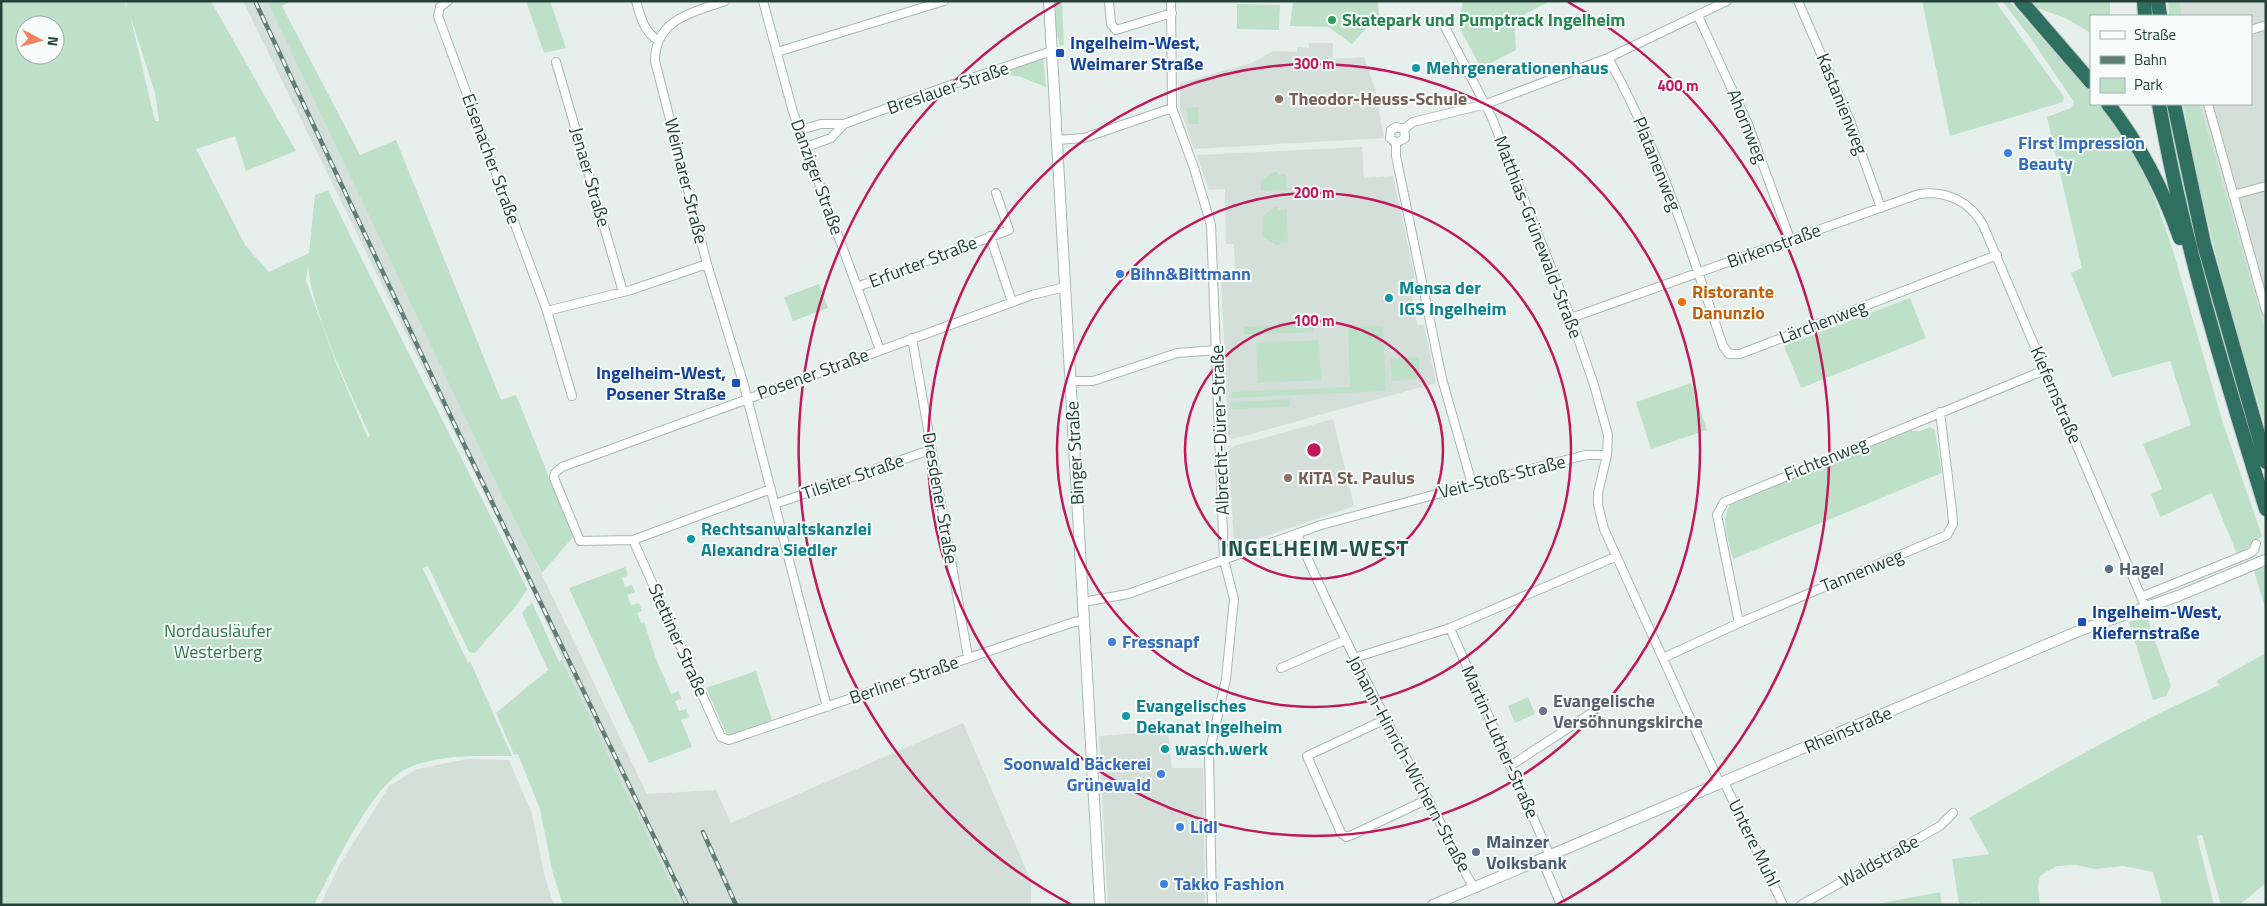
<svg xmlns="http://www.w3.org/2000/svg" width="2267" height="906" font-family="'Titillium Web',sans-serif">
<style>
.built{fill:#d4dfda}
.green{fill:#bfe0c8;fill-rule:evenodd}
.lines{fill:none;stroke-linecap:round;stroke-linejoin:round}
.minor-casing{stroke:#a8b8b2;stroke-width:10}
.secondary-casing{stroke:#a4bbb3;stroke-width:12}
.motorway-casing{stroke:#c2cac8;stroke-width:16}
.minor{stroke:#fff;stroke-width:8}
.secondary{stroke:#fff;stroke-width:10}
.motorway{stroke:#2f6f62;stroke-width:14}
.rail-casing{stroke:#5f7d75;stroke-width:4.5}
.rail{stroke:#f7fbf9;stroke-width:2.5;stroke-dasharray:8;stroke-linecap:butt}
.ring{fill:none;stroke:#c2185b;stroke-width:2.5}
.leisure-dot{fill:#2e9e5b;stroke:#f7fbf9;stroke-width:2}
.transit-dot{fill:#1a4fb4;stroke:#f7fbf9;stroke-width:2}
.culture-dot{fill:#0f9aa8;stroke:#f7fbf9;stroke-width:2}
.education-dot{fill:#8d6e63;stroke:#f7fbf9;stroke-width:2}
.shop-dot{fill:#3f7fe0;stroke:#f7fbf9;stroke-width:2}
.food-dot{fill:#e8710a;stroke:#f7fbf9;stroke-width:2}
.service-dot{fill:#5c6f8a;stroke:#f7fbf9;stroke-width:2}
.worship-dot{fill:#6b7280;stroke:#f7fbf9;stroke-width:2}
.labels{text-anchor:middle;stroke-width:4;stroke-linejoin:round;paint-order:stroke}
.leisure-label{font-size:18px;font-weight:bold;fill:#27864d;stroke:#f7fbf9;text-anchor:start}
.transit-label{font-size:18px;font-weight:bold;fill:#164399;stroke:#f7fbf9;text-anchor:start}
.culture-label{font-size:18px;font-weight:bold;fill:#0d838f;stroke:#f7fbf9;text-anchor:start}
.street-label{font-size:18px;fill:#24423a;stroke:#f7fbf9}
.education-label{font-size:18px;font-weight:bold;fill:#785e54;stroke:#f7fbf9;text-anchor:start}
.shop-label{font-size:18px;font-weight:bold;fill:#366cbe;stroke:#f7fbf9;text-anchor:start}
.food-label{font-size:18px;font-weight:bold;fill:#c56008;stroke:#f7fbf9;text-anchor:start}
.service-label{font-size:18px;font-weight:bold;fill:#4e5e75;stroke:#f7fbf9;text-anchor:start}
.park-label{font-size:18px;fill:#2d7a4b;stroke:#f7fbf9}
.worship-label{font-size:18px;font-weight:bold;fill:#5b616d;stroke:#f7fbf9;text-anchor:start}
.district-label{font-size:22px;font-weight:bold;letter-spacing:1px;fill:#1f5548;stroke:#f7fbf9}
.centre{fill:#c2185b;stroke:#f7fbf9;stroke-width:2.5}
.ring-label{font-size:15px;text-anchor:middle;font-weight:bold;fill:#c2185b;stroke:#f7fbf9;stroke-width:4;stroke-linejoin:round;paint-order:stroke}
</style>
<rect width="100%" height="100%" fill="#e6efeb"/>
<path class="built" d="M243,1H267L647,794L716,790L731,823L963,723L1031,881V905H681L592,725L531,589Z
M2180,1H2266V333L2200,104H2251V16H2182Z
M1309,43H1333V59L1364,57L1375,89L1384,138L1194,149L1180,109V83L1252,63L1273,51L1297,52V47L1309,48Z
M1362,147L1364,178L1393,176L1415,278L1409,280L1417,325H1424L1436,383L1233,439L1228,436L1221,275L1235,274L1234,244H1226L1225,189L1209,190L1197,155Z
M1333,419L1354,506L1240,545L1234,541L1228,451L1234,446Z
M1168,731L1172,768H1203L1205,905H1108L1099,736Z
M467,759L509,760L532,814L545,878L554,905H320L339,866L389,786L417,769Z"/>
<path class="green" d="M1,1H125L127,10L126,1H211L296,151L246,171L235,136L196,149L245,245L269,272L309,253L315,195L328,190C393,324 461,456 527,589L517,605L475,653L469,652L428,566L424,567L423,569L468,663L470,661L512,756C478,756 437,754 406,769C370,787 334,869 314,905H1ZM130,15L155,93L159,121H155ZM25,25H55V55H25ZM308,266C313,317 349,388 370,436L368,438L337,365L306,281Z
M267,1H292L282,6L360,155L396,140L501,400L516,395L573,537L542,573L503,497Z
M526,1H550L566,48L544,53Z
M1053,1H1062L1064,45L1060,46L1054,22Z
M1293,1H1378L1379,15L1352,44L1328,27L1290,26Z
M1463,1H1550L1514,20L1516,50L1481,68L1458,25Z
M1922,1H1995L2064,97L2063,102L1950,136Z
M2002,1H2009L2091,93V104H2100L2136,156L2151,188L2171,244L2223,423L2262,536C2253,543 2248,549 2237,554L2212,493L2160,517L2151,494L2162,489L2143,444L2191,425L2170,361L2112,377L2071,273L2082,268L2047,117L2071,108L2074,102L2030,37Z
M2028,1H2110V16H2091V33L2065,18L2032,6Z
M2168,1H2180L2182,16H2169Z
M1237,4L1280,5L1279,30L1237,29Z
M1043,57L1046,87L1021,77L1005,74L1004,72Z
M2183,104H2200L2266,333V428C2232,322 2203,214 2183,104Z
M1198,107L1199,124H1188L1187,108Z
M1274,172H1278V175L1286,174L1287,190L1261,191V181Z
M1274,207H1278V210H1287L1288,242H1280V245H1276L1263,237L1262,217Z
M819,284L828,308L793,321L784,297Z
M1910,298L1926,338L1801,388L1784,346Z
M1314,324V332L1244,335V327Z
M1383,326L1386,391L1232,398V392L1350,387L1348,327Z
M1319,340L1321,380L1258,383L1256,343Z
M1419,357L1420,379L1392,381L1390,359Z
M1691,383L1707,430L1651,449L1636,402Z
M1290,399V407L1231,409V402Z
M1930,427L1935,430L1942,473L1733,559C1729,543 1719,518 1731,504L1910,431H1920Z
M2266,565V610L2254,571Z
M625,567L628,575L622,578L625,587L632,585L635,592L627,595L631,605L639,603L642,611L637,613L641,623L644,622L656,659L671,694L679,691L681,699L675,701L679,711L686,709L689,717L681,720L692,747L649,763L569,588Z
M532,602L559,662L562,660L681,905H563L553,874L540,809L518,754L514,755L496,713L548,670L522,613Z
M2146,615L2171,686L2166,696L2153,700L2129,622Z
M2266,653V883L2239,905H2221L2202,835L2197,836L2214,905H2162L2153,872L2123,866L2095,869L2076,865L2056,866L2040,876L2038,886L2040,905H1981L1979,902L1959,904L1952,859L1989,854L1969,818C2052,771 2133,723 2220,685L2216,681Z
M756,671L772,720L733,734L726,733L706,688Z
M1528,697L1535,714L1515,723L1508,706Z
M1940,892L1942,905H1872Z"/>
<g class="lines">
<defs>
<path id="minor" d="M448,1L440,7L438,16L547,311L572,396
M636,1C640,15 644,33 658,40
M725,1C692,13 655,19 655,61L707,264L743,382L827,707
M763,1L793,112L880,350
M1109,1L1111,24L1116,30L1172,13
M1171,1L1172,108L1194,168L1211,225L1224,560L1234,599L1226,679L1209,754L1212,905
M1798,1L1850,121L1881,208
M1698,16L1748,124L1790,239
M1445,27L1492,118L1571,318L1594,385L1608,435L1607,455L1598,493V505L1604,529L1720,784
M2251,30L2266,25
M777,52L944,1
M1608,58C1659,149 1690,248 1723,346L1729,354H1740L1997,255
M556,62L623,292
M2208,104L2266,311
M1404,129L1413,122L1486,104L1608,58L1727,1
M800,130L821,124H844L945,87L1052,51
M1057,140L1084,138L1172,108
M1396,143V156L1442,379L1472,484
M1396,143L1390,138L1391,130L1396,127L1404,129
M1396,143L1405,138L1404,129
M806,147L831,138L844,124
M2233,195L2266,186
M990,236L1012,302
M857,287L1009,230L996,193
M547,311L631,290L707,264
M1571,318L1919,194C1945,190 1970,201 1983,225L2146,608
M912,338L968,657
M1070,381H1093L1177,353L1217,350
M771,489L633,540L580,541L554,478L555,473L562,467L1032,295L1065,287
M775,504L930,450
M1297,534C1339,633 1390,727 1440,822L1450,846L1474,888
M633,540L721,737L729,740L1074,622L1084,621
M2141,597L2250,553L2254,550L2256,544
M1083,602L1128,594L1321,525L1542,466L1586,455H1607
M1739,623L1717,515L1724,502L2045,370
M1450,628L1550,856
M1354,658L1450,628L1615,557
M1663,658L1739,623L1947,535L1953,524L1952,510L1940,412
M1281,668L1345,640
M1386,719L1307,756L1341,833L1346,837L1352,835L1428,799
M1510,766L1593,712
M1724,782L1783,905
M1545,867L1561,905
M1801,905L1940,826L1953,813"/>
<path id="secondary" d="M1049,1L1100,905
M1433,905L2081,630L2178,596L2265,560"/>
<path id="motorway" d="M2021,1L2091,82
M2144,1L2145,16
M2158,1L2160,16
M2108,104C2140,145 2163,189 2180,238
M2159,104C2183,242 2225,375 2266,509
M2174,104L2204,244L2266,462"/>
</defs>
<use href="#minor" class="minor-casing"/>
<use href="#secondary" class="secondary-casing"/>
<use href="#motorway" class="motorway-casing"/>
<use href="#minor" class="minor"/>
<use href="#secondary" class="secondary"/>
<use href="#motorway" class="motorway"/>
<defs>
<path id="rail" d="M255,1L459,434L687,905
M703,832L736,905"/>
</defs>
<use href="#rail" class="rail-casing"/>
<use href="#rail" class="rail"/>
</g>
<g class="ring">
<circle cx="1314" cy="450" r="129"/>
<circle cx="1314" cy="450" r="257"/>
<circle cx="1314" cy="450" r="386"/>
<path d="M1072 905A515 515 0 0 1 1060 2M1568 2A515 515 0 0 1 1556 905"/>
</g>
<circle class="leisure-dot" cx="1332" cy="20" r="5"/>
<g class="transit-dot">
<rect x="1055" y="48" width="10" height="10" rx="2.5"/>
<rect x="731" y="378" width="10" height="10" rx="2.5"/>
<rect x="2077" y="617" width="10" height="10" rx="2.5"/>
</g>
<g class="culture-dot">
<circle cx="1416" cy="68" r="5"/>
<circle cx="1389" cy="298" r="5"/>
<circle cx="691" cy="539" r="5"/>
<circle cx="1126" cy="716" r="5"/>
<circle cx="1165" cy="749" r="5"/>
</g>
<g class="education-dot">
<circle cx="1279" cy="99" r="5"/>
<circle cx="1288" cy="478" r="5"/>
</g>
<g class="shop-dot">
<circle cx="2008" cy="153" r="5"/>
<circle cx="1120" cy="274" r="5"/>
<circle cx="1112" cy="642" r="5"/>
<circle cx="1161" cy="774" r="5"/>
<circle cx="1180" cy="827" r="5"/>
<circle cx="1164" cy="884" r="5"/>
</g>
<circle class="food-dot" cx="1682" cy="302" r="5"/>
<g class="service-dot">
<circle cx="2109" cy="569" r="5"/>
<circle cx="1476" cy="852" r="5"/>
</g>
<circle class="worship-dot" cx="1543" cy="711" r="5"/>
<g class="labels">
<g class="leisure-label">
<text x="1342" y="26">Skatepark und Pumptrack Ingelheim</text>
</g>
<g class="transit-label">
<text x="1070" y="49">Ingelheim-West,<tspan x="1070" dy="21">Weimarer Straße</tspan></text>
<text x="726" y="379" text-anchor="end">Ingelheim-West,<tspan x="726" dy="21">Posener Straße</tspan></text>
<text x="2092" y="618">Ingelheim-West,<tspan x="2092" dy="21">Kiefernstraße</tspan></text>
</g>
<g class="culture-label">
<text x="1426" y="74">Mehrgenerationenhaus</text>
<text x="1399" y="294">Mensa der<tspan x="1399" dy="21">IGS Ingelheim</tspan></text>
<text x="701" y="535">Rechtsanwaltskanzlei<tspan x="701" dy="21">Alexandra Siedler</tspan></text>
<text x="1136" y="712">Evangelisches<tspan x="1136" dy="21">Dekanat Ingelheim</tspan></text>
<text x="1175" y="755">wasch.werk</text>
</g>
<g class="street-label">
<text transform="translate(948 88) rotate(-19)" y="6">Breslauer Straße</text>
<text transform="translate(1842 104) rotate(68)" y="6">Kastanienweg</text>
<text transform="translate(1747 126) rotate(68)" y="6">Ahornweg</text>
<text transform="translate(491 159) rotate(70)" y="6">Eisenacher Straße</text>
<text transform="translate(1657 164) rotate(68)" y="6">Platanenweg</text>
<text transform="translate(590 177) rotate(74)" y="6">Jenaer Straße</text>
<text transform="translate(817 177) rotate(70)" y="6">Danziger Straße</text>
<text transform="translate(686 181) rotate(76)" y="6">Weimarer Straße</text>
<text transform="translate(1538 237) rotate(69)" y="6">Matthias-Grünewald-Straße</text>
<text transform="translate(1774 246) rotate(-20)" y="6">Birkenstraße</text>
<text transform="translate(923 262) rotate(-21)" y="6">Erfurter Straße</text>
<text transform="translate(1823 322) rotate(-21)" y="6">Lärchenweg</text>
<text transform="translate(813 374) rotate(-20)" y="6">Posener Straße</text>
<text transform="translate(2056 395) rotate(67)" y="6">Kiefernstraße</text>
<text transform="translate(1220 430) rotate(-92)" y="6">Albrecht-Dürer-Straße</text>
<text transform="translate(1075 453) rotate(-93)" y="6">Binger Straße</text>
<text transform="translate(1826 459) rotate(-22)" y="6">Fichtenweg</text>
<text transform="translate(853 477) rotate(-19)" y="6">Tilsiter Straße</text>
<text transform="translate(1502 477) rotate(-14)" y="6">Veit-Stoß-Straße</text>
<text transform="translate(940 498) rotate(80)" y="6">Dresdener Straße</text>
<text transform="translate(1862 571) rotate(-22)" y="6">Tannenweg</text>
<text transform="translate(678 640) rotate(66)" y="6">Stettiner Straße</text>
<text transform="translate(904 680) rotate(-19)" y="6">Berliner Straße</text>
<text transform="translate(1848 730) rotate(-23)" y="6">Rheinstraße</text>
<text transform="translate(1500 742) rotate(66)" y="6">Martin-Luther-Straße</text>
<text transform="translate(1409 764) rotate(62)" y="6">Johann-Hinrich-Wichern-Straße</text>
<text transform="translate(1754 843) rotate(64)" y="6">Untere Muhl</text>
<text transform="translate(1879 861) rotate(-29)" y="6">Waldstraße</text>
</g>
<g class="education-label">
<text x="1289" y="105">Theodor-Heuss-Schule</text>
<text x="1298" y="484">KiTA St. Paulus</text>
</g>
<g class="shop-label">
<text x="2018" y="149">First Impression<tspan x="2018" dy="21">Beauty</tspan></text>
<text x="1130" y="280">Bihn&amp;Bittmann</text>
<text x="1122" y="648">Fressnapf</text>
<text x="1151" y="770" text-anchor="end">Soonwald Bäckerei<tspan x="1151" dy="21">Grünewald</tspan></text>
<text x="1190" y="833">Lidl</text>
<text x="1174" y="890">Takko Fashion</text>
</g>
<g class="food-label">
<text x="1692" y="298">Ristorante<tspan x="1692" dy="21">Danunzio</tspan></text>
</g>
<g class="service-label">
<text x="2119" y="575">Hagel</text>
<text x="1486" y="848">Mainzer<tspan x="1486" dy="21">Volksbank</tspan></text>
</g>
<g class="park-label">
<text x="218" y="637">Nordausläufer<tspan x="218" dy="21">Westerberg</tspan></text>
</g>
<g class="worship-label">
<text x="1553" y="707">Evangelische<tspan x="1553" dy="21">Versöhnungskirche</tspan></text>
</g>
<g class="district-label">
<text x="1315" y="556">INGELHEIM-WEST</text>
</g>
</g>
<circle cx="1314" cy="450" r="8" class="centre"/>
<g class="ring-label">
<text x="1314" y="69">300 m</text>
<text x="1678" y="91">400 m</text>
<text x="1314" y="198">200 m</text>
<text x="1314" y="326">100 m</text>
</g>
<rect width="2267" height="906" fill="none" stroke="#24423a" stroke-width="5"/>
<rect x="2090" y="15" width="162" height="90" fill="#f7fbf9" stroke="#a3b1ad"/>
<rect x="2100" y="31" width="25" height="8" fill="#ffffff" stroke="#a3b1ad"/>
<text x="2134" y="40" font-size="15" fill="#24423a">Straße</text>
<rect x="2100" y="56" width="25" height="8" fill="#5f7d75" stroke="#a3b1ad"/>
<text x="2134" y="65" font-size="15" fill="#24423a">Bahn</text>
<rect x="2100" y="78" width="25" height="15" fill="#bfe0c8" stroke="#a3b1ad"/>
<text x="2134" y="90" font-size="15" fill="#24423a">Park</text>
<g transform="translate(40 40) rotate(96)"><circle r="24" fill="#f7fbf9" stroke="#a3b1ad"/>
<path d="M0-4L9 19L0 12L-9 19Z" fill="#f4845f"/>
<text y="-8" font-size="14" font-weight="bold" text-anchor="middle" fill="#24423a">N</text>
</g>
</svg>
